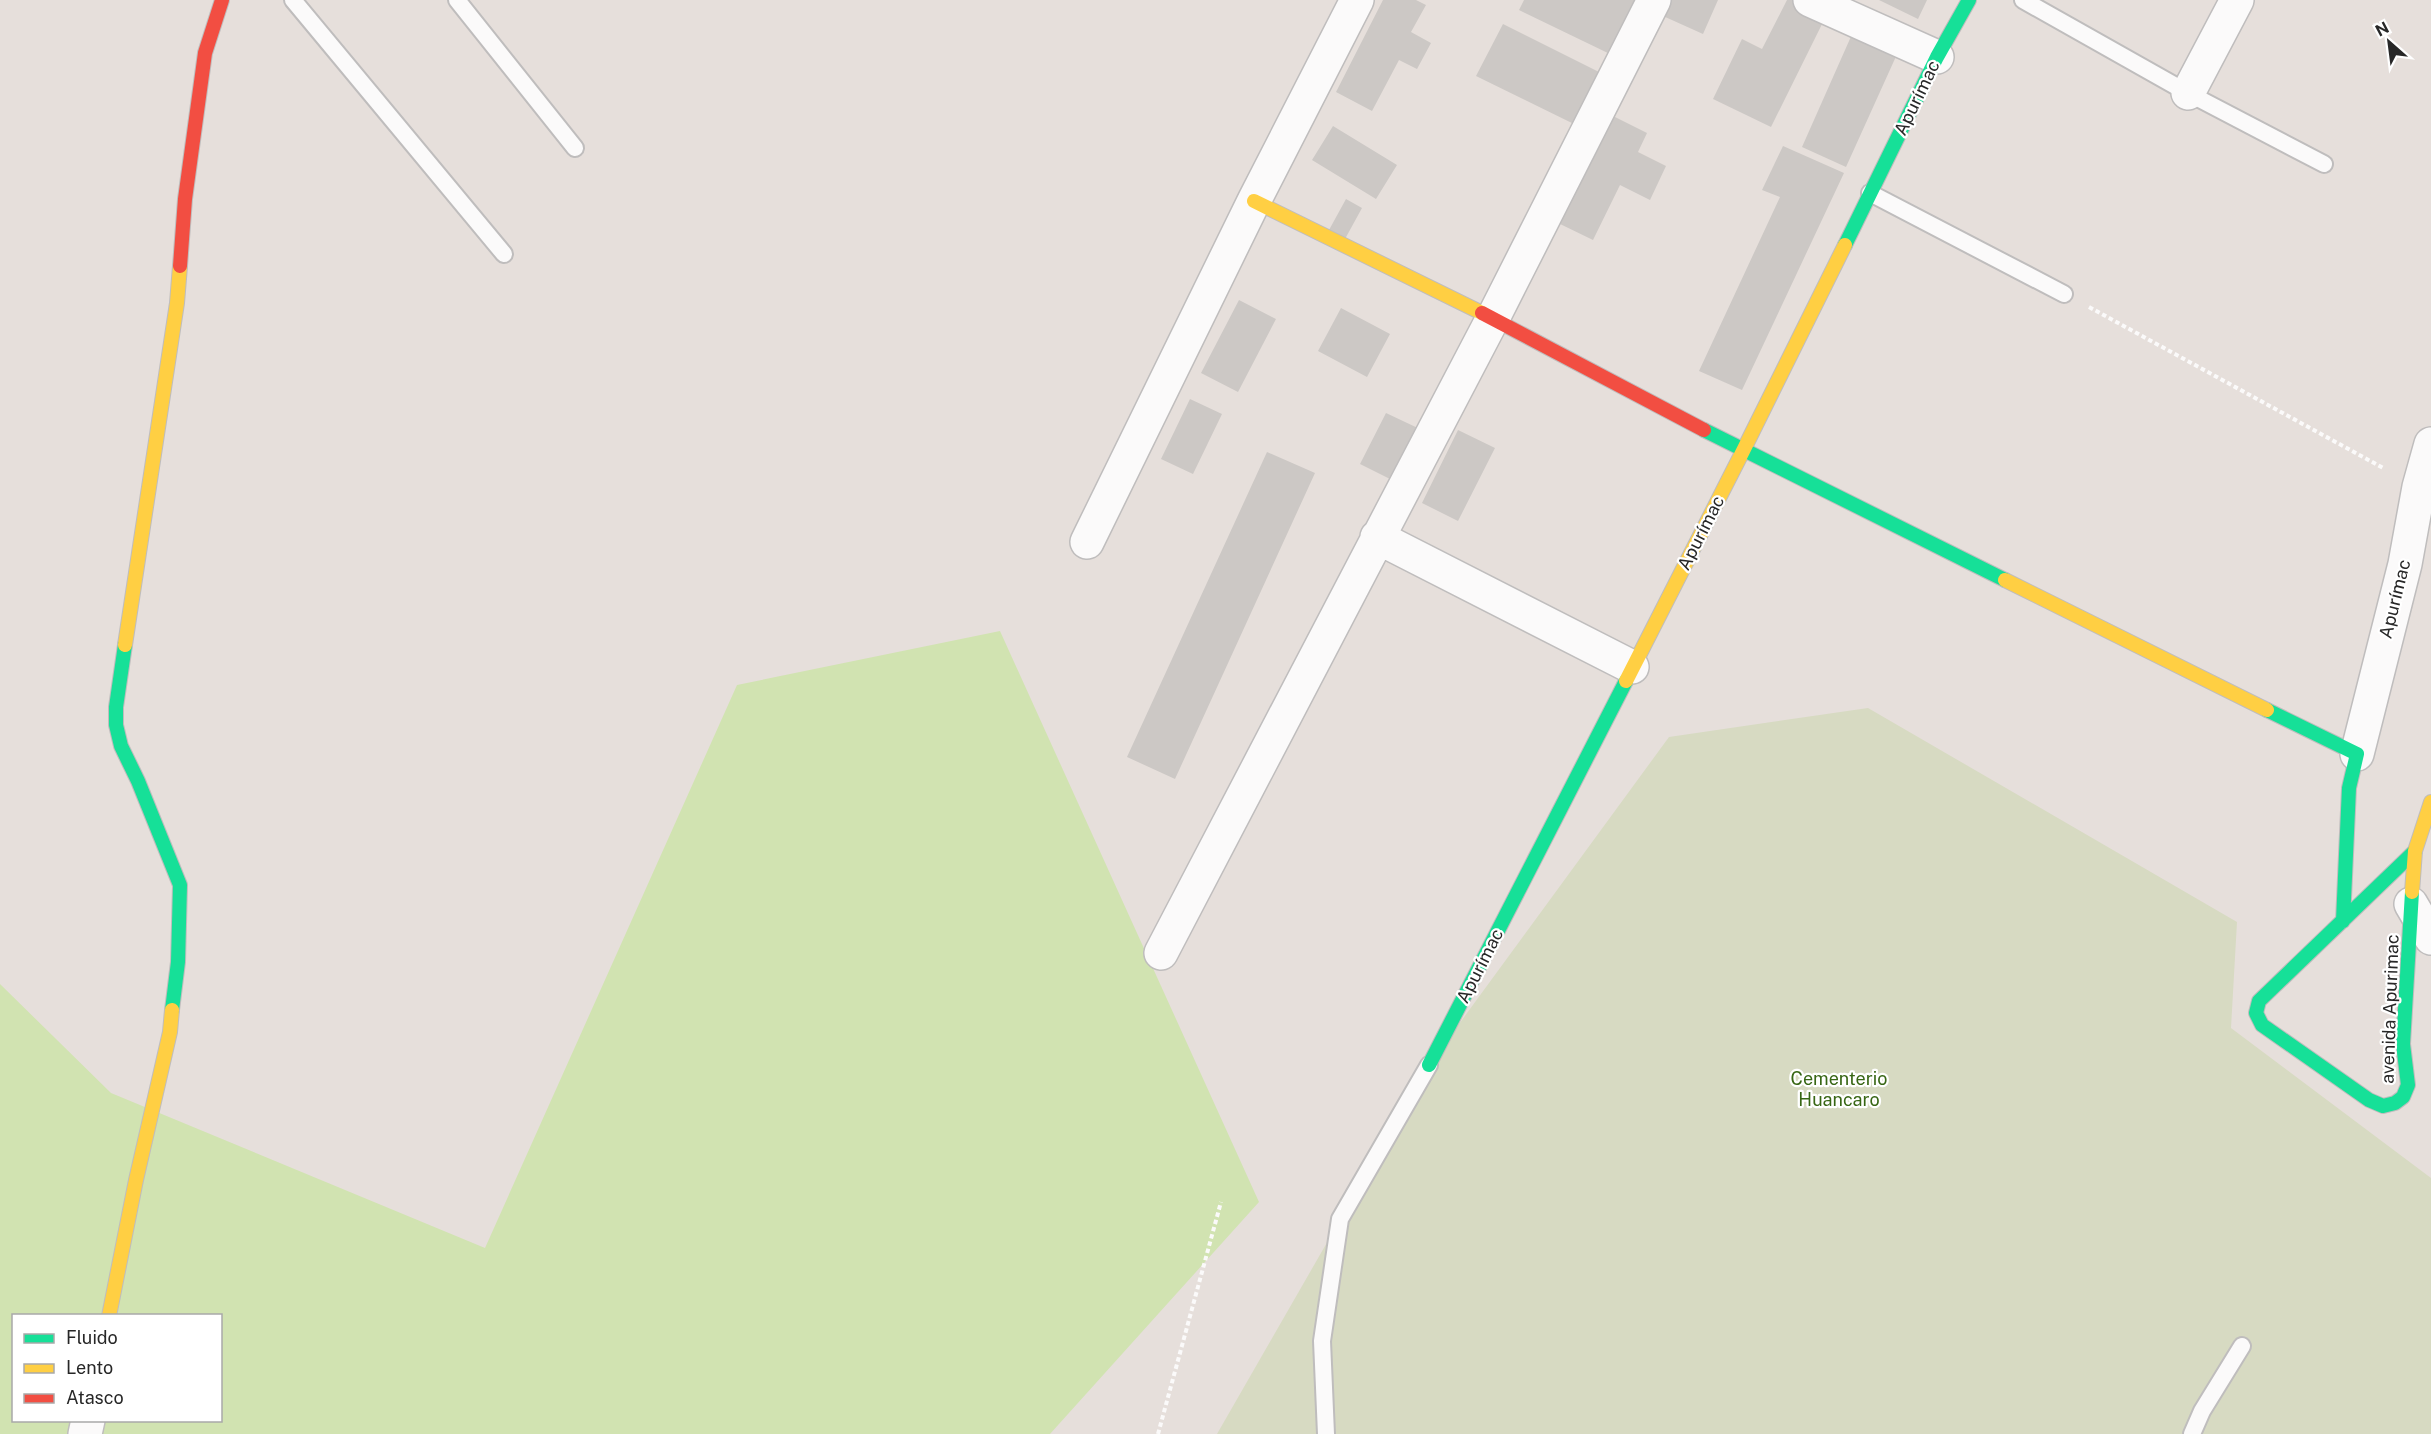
<svg xmlns="http://www.w3.org/2000/svg" width="2431" height="1434" font-family="'Public Sans',sans-serif">
<style>
.green{fill:#d1e3b1;fill-rule:evenodd}
.cemetery{fill:#d7dac2}
.building{fill:#ccc8c5}
.lines{fill:none;stroke-linecap:round;stroke-linejoin:round}
.lane-casing{stroke:#bfbdbd;stroke-width:20}
.street-casing{stroke:#bfbdbd;stroke-width:36}
.fast-casing{stroke:#bfbdbd;stroke-width:16}
.slow-casing{stroke:#bfbdbd;stroke-width:16}
.jam-casing{stroke:#bfbdbd;stroke-width:16}
.path{stroke:#fbfafa;stroke-width:4;stroke-dasharray:4.5 3;stroke-linecap:butt}
.lane{stroke:#fbfafa;stroke-width:16}
.street{stroke:#fbfafa;stroke-width:33}
.fast{stroke:#16e098;stroke-width:14}
.slow{stroke:#ffcf43;stroke-width:14}
.jam{stroke:#f24e42;stroke-width:14}
.labels{text-anchor:middle;stroke-width:4.5;stroke-linejoin:round;paint-order:stroke}
.street-label{font-size:18px;fill:#272727;stroke:#fff}
.park-label{font-size:18px;fill:#376614;stroke:#fff}
</style>
<rect width="100%" height="100%" fill="#e6dfdb"/>
<path class="green" d="M1000,631L1259,1202L1050,1434H0V984L111,1093L485,1248L737,685ZM14,1316H220V1420H14Z"/>
<path class="cemetery" d="M1868,708L2237,922L2231,1028L2431,1178V1434H1217L1429,1065L1669,737Z"/>
<path class="building" d="M1383,0H1416L1426,5L1411,32L1431,43L1417,69L1399,60L1372,111L1336,92Z
M1524,0H1639L1612,55L1519,10Z
M1671,0H1718L1703,34L1663,16Z
M1787,0H1798L1827,14L1771,127L1713,99L1742,39L1762,49Z
M1879,0H1927L1918,19Z
M1503,24L1603,74L1578,126L1476,76Z
M1853,32L1898,52L1846,167L1802,147Z
M1611,115L1647,133L1638,152L1666,166L1650,200L1620,185L1593,240L1558,223Z
M1333,126L1397,165L1376,199L1312,160Z
M1783,146L1844,173L1742,390L1699,371L1780,197L1762,190Z
M1346,199L1362,208L1345,239L1329,230Z
M1239,300L1276,319L1238,392L1201,373Z
M1341,308L1390,334L1367,377L1318,351Z
M1190,399L1222,414L1193,474L1161,459Z
M1386,413L1422,430L1396,482L1360,464Z
M1458,430L1495,448L1458,521L1422,503Z
M1267,452L1315,473L1175,779L1127,757Z"/>
<g class="lines">
<defs>
<path id="lane" d="M293,0L504,254
M457,0L575,148
M2023,0L2188,93L2324,164
M1870,193L2064,294
M1326,1434L1322,1341L1340,1219L1429,1065
M2192,1434L2202,1411L2242,1346"/>
<path id="street" d="M1810,0L1937,57
M2188,93L2237,0
M1377,537L1632,667
M1087,542L1254,201L1357,0
M2357,754L2405,564L2419,487L2431,444
M2411,904L2431,938
M1161,953L1493,318L1654,0
M85,1434L88,1420"/>
<path id="fast" d="M1845,245L1937,57L1969,0
M1704,430L2005,580
M125,645L116,707V725L121,746L138,781L180,885L178,962L172,1010
M2267,710L2357,754L2349,788L2343,921
M2412,892L2403,1044L2408,1085L2403,1097L2395,1103L2383,1106L2369,1100L2262,1025L2256,1013L2259,1001L2415,851
M1429,1065L1626,681"/>
<path id="slow" d="M1254,201L1482,313
M2005,580L2267,710
M125,645L177,303L180,266
M1626,681L1743,451L1845,245
M2412,892L2415,851L2431,802
M109,1316L136,1180L170,1032L172,1010"/>
<path id="jam" d="M180,266L185,199L205,53L222,0
M1482,313L1704,430"/>
</defs>
<use href="#lane" class="lane-casing"/>
<use href="#street" class="street-casing"/>
<use href="#fast" class="fast-casing"/>
<use href="#slow" class="slow-casing"/>
<use href="#jam" class="jam-casing"/>
<path class="path" d="M2089,307L2385,469
M1158,1434L1221,1202"/>
<use href="#lane" class="lane"/>
<use href="#street" class="street"/>
<use href="#fast" class="fast"/>
<use href="#slow" class="slow"/>
<use href="#jam" class="jam"/>
</g>
<g class="labels">
<g class="street-label">
<text transform="translate(1917 98) rotate(-64)" y="6">Apurímac</text>
<text transform="translate(1701 533) rotate(-63)" y="6">Apurímac</text>
<text transform="translate(2395 599) rotate(-76)" y="6">Apurímac</text>
<text transform="translate(1480 966) rotate(-63)" y="6">Apurímac</text>
<text transform="translate(2390 1009) rotate(-88)" y="6">avenida Apurimac</text>
</g>
<g class="park-label">
<text x="1839" y="1085">Cementerio<tspan x="1839" dy="21">Huancaro</tspan></text>
</g>
</g>
<rect x="12" y="1314" width="210" height="108" fill="#ffffff" stroke="#a9a9a9" stroke-width="1.5"/>
<rect x="24" y="1334" width="30" height="9" fill="#16e098" stroke="#a9a9a9" stroke-width="1.5"/>
<text x="66" y="1344" font-size="18" fill="#272727">Fluido</text>
<rect x="24" y="1364" width="30" height="9" fill="#ffcf43" stroke="#a9a9a9" stroke-width="1.5"/>
<text x="66" y="1374" font-size="18" fill="#272727">Lento</text>
<rect x="24" y="1394" width="30" height="9" fill="#f24e42" stroke="#a9a9a9" stroke-width="1.5"/>
<text x="66" y="1404" font-size="18" fill="#272727">Atasco</text>
<g transform="translate(2389 42) rotate(332)" stroke="#ffffff" stroke-width="4.5" paint-order="stroke">
<path d="M0-4.5L10 22L0 15L-10 22Z" fill="#272727"/>
<text y="-9" font-size="16" font-weight="bold" text-anchor="middle" fill="#272727">N</text>
</g>
</svg>
